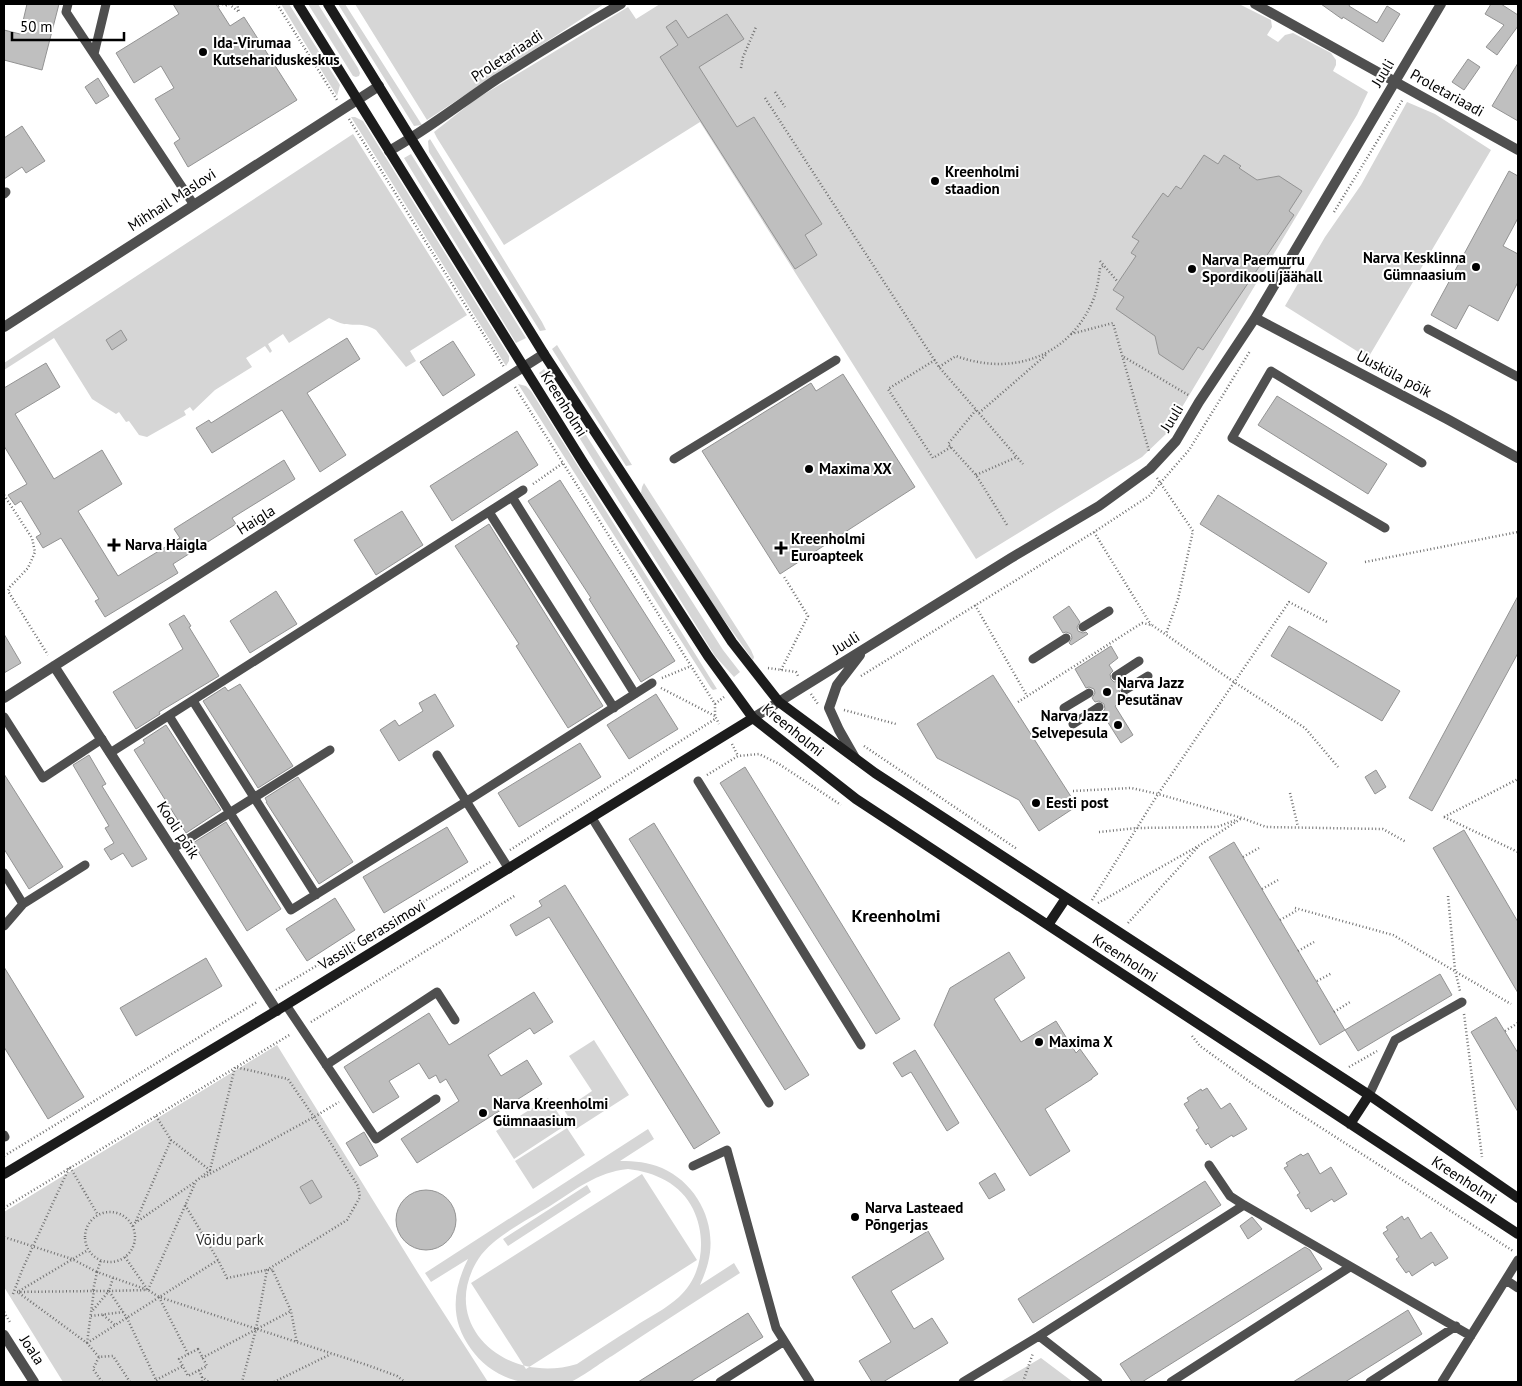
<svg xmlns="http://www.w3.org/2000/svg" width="1522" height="1386" font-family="'PT Sans',sans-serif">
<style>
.green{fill:#d6d6d6;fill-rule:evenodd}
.building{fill:#bfbfbf;stroke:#939393}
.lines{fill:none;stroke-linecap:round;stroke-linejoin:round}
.path{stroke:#717171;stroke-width:2.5;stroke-dasharray:1 2.5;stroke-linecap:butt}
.lane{stroke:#4f4f4f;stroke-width:9}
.street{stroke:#4f4f4f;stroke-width:10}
.secondary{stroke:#1c1c1c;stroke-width:10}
.poi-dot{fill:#000;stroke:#fff;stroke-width:2}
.labels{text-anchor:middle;stroke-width:4;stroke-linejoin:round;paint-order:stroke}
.poi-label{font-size:15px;font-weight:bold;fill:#000;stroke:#fff;text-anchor:start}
.street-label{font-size:15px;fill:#000;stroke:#fff}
.park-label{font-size:15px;fill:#2d2d2d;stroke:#fff}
.quarter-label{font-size:18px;font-weight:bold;fill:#000;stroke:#fff}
</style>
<rect width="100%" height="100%" fill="#fff"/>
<path class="green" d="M281,4H289L340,85L337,96Z
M308,4H318L358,68L360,73L359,76L356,77L353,76Z
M338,4H345L422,125L414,126Z
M355,4H604L427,120Z
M660,4H1239L1271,20L1272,27L1267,35L1278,42L1285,35L1293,33L1331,53L1336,60V65L1333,71L1368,92L1357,115L1166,434L1142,457L976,559L700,122L504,245L437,138L434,132L476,99L628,7L636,19Z
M1407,102L1435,114L1491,150L1368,358L1285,306L1325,237L1361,185Z
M351,117H355L363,121L509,356V361L506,366Z
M353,134L467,315L410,351L416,361L406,367L376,330C362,322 357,326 344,324C339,323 334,320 329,318L289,343L283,334L268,344L272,351L270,353L265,346L246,358L252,367L215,390L193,411L190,407L184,411L186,415L147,437L139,435L129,421L126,422L119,412L116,414L92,399L54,338L4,370V363Z
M430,139L542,322L546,330L540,331L429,152L428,141Z
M411,154L526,338L516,343L404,158Z
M557,345L632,465L626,466L552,349Z
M544,369L723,650L740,672L734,677L715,656L539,373Z
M518,384L526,386L531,391L717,689L713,690L711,688Z
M644,483L751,650L754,657L753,660L708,598L641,493L642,487Z
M594,1040L629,1095L576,1129L564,1110L592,1091L569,1056Z
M277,1045L418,1273L488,1382H63L4,1287V1212Z
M548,1098L566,1125L514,1159L496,1131Z
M567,1128L585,1155L533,1189L515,1161Z
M648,1129L654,1139L620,1161C635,1161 648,1162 662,1168C698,1184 718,1225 708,1263C706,1271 703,1278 700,1285L734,1263L740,1273C697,1300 654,1328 612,1356C603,1361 578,1380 570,1382C563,1384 554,1382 547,1382C540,1382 532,1383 524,1382C502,1379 483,1366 471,1349C449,1319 453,1289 468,1259L431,1282L425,1273ZM628,1169C655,1172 681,1184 693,1209C707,1238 703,1275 679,1297C666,1309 649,1317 634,1327C615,1339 596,1351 577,1364C506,1386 436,1324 479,1258C493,1237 529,1219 550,1206C575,1190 597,1172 628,1169Z
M642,1174L697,1260L526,1369L471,1283Z
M587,1185L591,1192L508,1246L503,1239Z
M1041,1358L1073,1382H1000Z"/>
<path class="building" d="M27,4H59L42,70L4,60V30L20,34Z
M173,4H216L230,26L244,17L297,100L188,167L174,143L180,139L155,99L174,88L161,66L134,83L116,53L179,14Z
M1321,4H1350L1349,6L1377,23L1387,6L1400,14L1383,42L1343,17L1342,19Z
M1491,4H1501L1518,15V26L1497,55L1486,47L1504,25L1485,14Z
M727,14L744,39L699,67L737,127L754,117L822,224L805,235L817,255L795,269L660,57L678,45L666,27L676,20L688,38Z
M1468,59L1480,67L1464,90L1452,82Z
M1518,63V121L1492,106Z
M98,78L109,96L96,104L85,87Z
M22,126L45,161L26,173L22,167L4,179V138Z
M1204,155L1218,164L1224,155L1241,166L1239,168L1257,180L1279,176L1302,191L1289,211L1294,215L1203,350L1198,347L1183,370L1159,354L1155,336L1116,309L1124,297L1113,290L1136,256L1131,253L1139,241L1132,237L1163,193L1168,197L1176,186L1181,189Z
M1509,171L1518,176V218L1503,246L1518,254V282L1498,321L1469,305L1456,329L1431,315Z
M121,330L127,340L112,350L106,340Z
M347,338L360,359L307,393L346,455L320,472L282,410L212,453L196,428L209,420L211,423Z
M453,341L475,375L443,396L420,362Z
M46,363L60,387L15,414L54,479L102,450L122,484L78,511L118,576L180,538L174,529L284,460L295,479L232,518L236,524L173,564L178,573L105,617L95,601L99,599L61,538L43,548L36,537L41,534L21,501L15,505L8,495L27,484L4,446V388Z
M843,374L915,487L780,574L702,451L811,383L816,391Z
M1277,396L1387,464L1368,494L1258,425Z
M517,431L538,465L452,521L430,486Z
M560,480L675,661L641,682L589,599L591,598L528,501Z
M1218,495L1327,563L1309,593L1200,524Z
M402,511L423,545L376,575L354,540Z
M489,524L603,706L568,728L516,646L519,644L455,546Z
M276,591L297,624L250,653L230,621Z
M1518,596V653L1432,811L1409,798Z
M1069,606L1080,622L1077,627L1078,631L1083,633L1086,632L1088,634L1071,645L1069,643L1072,638L1071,634L1066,632L1063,633L1053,617Z
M184,615L191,626L189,627L219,676L159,712L160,714L136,729L113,692L183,649L169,624Z
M1289,626L1400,691L1382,721L1271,656Z
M4,634L21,663L4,673Z
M1111,646L1118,658L1109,665L1113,671L1110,674L1111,679L1114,682L1119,681L1122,685L1119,690L1120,694L1125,696L1128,695L1129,697L1115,706L1133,735L1121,743L1102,713L1105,709L1104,704L1099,701L1095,702L1092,698L1095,693L1094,689L1089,687L1086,688L1075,669Z
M993,675L1077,806L1039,831L1019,800L937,758L917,724Z
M240,684L293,766L258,788L203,701L225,687L228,691Z
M435,694L454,726L399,761L380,730L395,720L399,726L423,711L419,703Z
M656,694L678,729L629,759L607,725Z
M166,725L221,810L186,833L134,750L145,743L143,740Z
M580,743L601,777L519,827L498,793Z
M89,755L106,784L102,786L147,859L132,867L123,853L111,860L104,849L114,843L105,828L109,826L73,765Z
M745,767L900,1019L876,1034L720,783Z
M1376,770L1386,787L1375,794L1365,777Z
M4,774L63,867L29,889L4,849Z
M298,777L353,862L319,884L266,802H267L265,798Z
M226,822L281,909L247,931L193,843Z
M654,823L809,1075L785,1090L629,839Z
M447,827L468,862L384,913L363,877Z
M1464,830L1518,922V993L1433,848Z
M1234,842L1345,1030L1320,1045L1209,857Z
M565,885L720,1133L694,1149L549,917L516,936L510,925L542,906L539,901Z
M335,898L355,930L307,961L286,929Z
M1009,952L1025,978L994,999L1021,1042L1056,1021L1076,1053L1080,1049L1098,1074L1092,1078V1079L1045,1109L1070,1151L1030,1176L934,1025L950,988Z
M206,958L222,986L136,1036L120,1008Z
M4,967L84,1097L48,1119L4,1047Z
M1440,974L1452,995L1358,1051L1345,1030Z
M534,992L553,1022L534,1034L530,1028L488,1055L501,1076L527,1060L542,1084L417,1163L401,1139L459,1101L446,1079L440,1083L436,1075L429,1079L419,1063L389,1081L399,1097L373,1113L344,1067L429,1013L449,1045Z
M1496,1017L1518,1053V1112L1471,1032Z
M915,1050L959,1123L947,1131L911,1072L902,1077L893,1063Z
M1207,1088L1221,1109L1230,1103L1247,1129L1233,1137L1232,1135L1211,1148L1208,1143L1206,1145L1196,1130L1199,1128L1184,1104L1189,1101L1187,1098L1201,1089L1202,1091Z
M364,1132L378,1156L360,1166L346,1143Z
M1308,1153L1320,1174L1331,1167L1347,1194L1334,1202L1332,1199L1311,1212L1309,1208L1306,1209L1297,1195L1300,1193L1284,1168L1288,1166L1286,1163L1301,1154L1303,1156Z
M995,1173L1005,1190L989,1199L979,1183Z
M312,1180L322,1197L310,1204L300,1187Z
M1205,1181L1221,1205L1033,1323L1018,1299Z
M396 1220a30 30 0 1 1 60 0a30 30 0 1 1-60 0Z
M1402,1216L1404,1220L1408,1217L1421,1239L1431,1232L1448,1258L1435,1266L1433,1262L1412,1276L1409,1271L1406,1273L1396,1259L1399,1257L1383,1233L1388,1230L1386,1227Z
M1252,1217L1262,1229L1248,1239L1240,1226Z
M928,1231L944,1259L891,1291L914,1329L932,1318L948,1343L883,1382H872L859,1361L891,1342L852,1277Z
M1305,1247L1310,1250L1322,1269L1142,1382H1132L1120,1364Z
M1408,1310L1422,1334L1345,1382H1293Z
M748,1313L763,1337L690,1382H638Z"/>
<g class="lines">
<path class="path" d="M223,4L225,6L228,4
M229,4L239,12L237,4
M277,4L337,100
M218,6L221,4
M741,68L743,57L756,27
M775,92L785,107
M765,98L939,367L1023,464
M349,119L504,367
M1334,212L1403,99
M1100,261L1118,282
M1071,334L1113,323L1149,451
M1124,357L1190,396
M935,360L888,389L933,458L951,447
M939,367L956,356C1013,377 1071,356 1094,298C1097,288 1099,278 1100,268L1104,265
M515,387L715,704V716L719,724
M976,410L948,444L976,475L1007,525
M979,413L1047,354
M976,475L1017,457
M1157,478L1193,531L1178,599L1166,634
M533,484L563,463
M4,495L32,538L35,552L28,568L10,587L8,591L48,655
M1094,532L1151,625
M1365,562L1518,532
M975,605L1027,696
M768,668L796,672L798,676
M781,670L808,616L783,575
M861,676L1094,532L1149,496L1189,450L1250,351
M662,678L691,666
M661,688L715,716
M811,694L818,704
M1018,702L1142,623L1152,625L1234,682L1305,728L1338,767
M715,704L724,697
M844,710L896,724
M732,744L738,756
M864,746L1017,849
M707,775L738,756L759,754L779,764L841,805
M1073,791L1131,788L1158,794L1242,818L1266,827L1383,829L1406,842
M1290,793L1298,827
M1444,817L1518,779
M1444,817L1518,852
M1099,832L1137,828L1217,827L1236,820
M510,850L715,719
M1243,857L1259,848
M1262,889L1278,880
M1448,896L1455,970L1460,991
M1092,900L1158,794L1289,602L1327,622
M1098,903L1200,845L1242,818
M1295,908L1393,935L1511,1004
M1280,920L1296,911
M1128,923L1198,847
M1298,951L1314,942
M1317,981L1332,973
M276,990L490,862
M1334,1012L1350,1002
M1464,1014L1482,1157
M311,1022L516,895
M1505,1031L1518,1023
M1192,1036L1200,1046L1253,1084L1513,1251
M1349,1067L1377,1051
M156,1116L171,1140L211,1171
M4,1156L257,1002
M70,1167L98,1215
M204,1177L314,1117L339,1102
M185,1205L218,1260L227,1278L267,1270H273
M4,1208L291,1034
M85 1237a25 25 0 1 1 50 0a25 25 0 1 1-50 0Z
M136,1221L171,1140
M133,1226L135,1223L195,1182
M4,1237L72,1259L97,1272
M125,1257L147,1289
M273,1271L291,1311L297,1343
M97,1272L101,1260
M113,1278L109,1291L127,1318L157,1382
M148,1290L196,1181L210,1170L235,1067L288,1079L314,1117L358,1186L360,1197L347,1220L267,1270L256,1329L242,1382
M19,1291L88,1250
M93,1291H109
M17,1292L93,1291L97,1272L148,1290L159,1297L367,1365L397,1376L405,1382
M19,1293L87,1343L99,1357
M13,1294L23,1268L69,1168
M159,1297L188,1354
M93,1310L109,1291L147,1290
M4,1312L11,1324
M103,1315L115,1325
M91,1316L123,1312
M87,1343L218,1260
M87,1343L94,1290
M198,1349L207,1366L188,1376L179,1359Z
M202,1358L291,1311
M199,1370L202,1377L209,1382
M202,1377V1382
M156,1380L183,1366
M102,1382L93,1369L99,1357L113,1356L130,1382
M274,1382L331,1354
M1023,1382L1033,1353"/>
<path class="lane" d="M68,4L66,12L194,205
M94,54L106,4
M4,194L6,192
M1428,329L1518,377
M674,459L836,360
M512,497L635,694
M489,512L614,708
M1385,528L1232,438L1271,371L1422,463
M1083,627L1109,611
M1033,659L1066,638
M1116,676L1139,661
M1125,690L1148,676
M193,701L316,895
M1064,708L1089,693
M169,716L291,910L467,801L652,683
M4,717L43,778L102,739
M1073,724L1099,707
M110,753L523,490
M437,755L509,869
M698,781L861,1045
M592,818L769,1103
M172,849L330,750
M4,873L23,904
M4,926L23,904L85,865
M286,1005L376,1139L436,1099
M326,1065L437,992L455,1020
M1369,1095L1395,1040L1462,1002
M4,1135L5,1137
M1209,1165L1230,1196L1244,1205L1471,1336
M693,1166L727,1150L776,1328L810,1382
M1506,1280L1518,1288
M1039,1336L1098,1382
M720,1382L783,1342
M963,1382L1039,1336L1244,1205
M1171,1382L1350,1267
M1370,1382L1456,1326
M1442,1382L1518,1260"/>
<path class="street" d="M1255,4L1518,150
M389,151C427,130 461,103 497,79C538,53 579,28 621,4
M1255,318L1447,419L1518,458
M4,327L379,86
M54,666L277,1011
M4,698L544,354
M753,718L1011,558L1099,506L1150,469L1176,441L1199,402L1255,318L1441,4
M855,758L839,730L829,708L837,685L860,655
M4,1335L34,1382"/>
<path class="secondary" d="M298,4L584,464L708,656L753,718L856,799L1518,1234
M328,4L544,354L732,642L779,702L875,773L1369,1095L1518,1198
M1048,925L1066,898
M1350,1124L1369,1095
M4,1174L286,1005L753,718"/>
</g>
<g class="poi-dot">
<circle cx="203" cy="52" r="5"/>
<circle cx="935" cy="181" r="5"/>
<circle cx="1476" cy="267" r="5"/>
<circle cx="1192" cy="269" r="5"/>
<circle cx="809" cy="469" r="5"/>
<path d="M111.5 537.5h5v5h5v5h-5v5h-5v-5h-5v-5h5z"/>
<path d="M778.5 540.5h5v5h5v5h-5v5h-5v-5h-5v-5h5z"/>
<circle cx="1107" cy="692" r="5"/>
<circle cx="1118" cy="725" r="5"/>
<circle cx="1036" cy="803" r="5"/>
<circle cx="1039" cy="1042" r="5"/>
<circle cx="483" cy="1113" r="5"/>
<circle cx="855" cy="1217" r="5"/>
</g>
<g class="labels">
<g class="poi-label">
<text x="213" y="48">Ida-Virumaa<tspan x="213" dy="17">Kutsehariduskeskus</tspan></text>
<text x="945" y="177">Kreenholmi<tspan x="945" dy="17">staadion</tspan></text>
<text x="1466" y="263" text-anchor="end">Narva Kesklinna<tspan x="1466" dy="17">Gümnaasium</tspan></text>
<text x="1202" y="265">Narva Paemurru<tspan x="1202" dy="17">Spordikooli jäähall</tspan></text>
<text x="819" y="474">Maxima XX</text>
<text x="791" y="544">Kreenholmi<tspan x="791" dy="17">Euroapteek</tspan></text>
<text x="125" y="550">Narva Haigla</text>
<text x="1117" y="688">Narva Jazz<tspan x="1117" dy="17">Pesutänav</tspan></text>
<text x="1108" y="721" text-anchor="end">Narva Jazz<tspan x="1108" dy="17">Selvepesula</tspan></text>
<text x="1046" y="808">Eesti post</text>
<text x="1049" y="1047">Maxima X</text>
<text x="493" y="1109">Narva Kreenholmi<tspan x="493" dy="17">Gümnaasium</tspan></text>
<text x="865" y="1213">Narva Lasteaed<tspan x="865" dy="17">Põngerjas</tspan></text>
</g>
<g class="street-label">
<text transform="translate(507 56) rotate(-33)" y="5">Proletariaadi</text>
<text transform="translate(1383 73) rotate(-59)" y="5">Juuli</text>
<text transform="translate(1447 93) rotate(29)" y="5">Proletariaadi</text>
<text transform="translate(172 200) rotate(-33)" y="5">Mihhail Maslovi</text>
<text transform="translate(1394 374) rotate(28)" y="5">Uusküla põik</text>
<text transform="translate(564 404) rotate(58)" y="5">Kreenholmi</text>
<text transform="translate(1172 418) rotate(-58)" y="5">Juuli</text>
<text transform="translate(256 520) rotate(-32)" y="5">Haigla</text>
<text transform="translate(846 643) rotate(-32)" y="5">Juuli</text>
<text transform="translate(793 730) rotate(39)" y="5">Kreenholmi</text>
<text transform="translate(178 830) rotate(57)" y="5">Kooli põik</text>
<text transform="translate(372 935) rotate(-31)" y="5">Vassili Gerassimovi</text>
<text transform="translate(1125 958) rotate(33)" y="5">Kreenholmi</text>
<text transform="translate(1464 1180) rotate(33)" y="5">Kreenholmi</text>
<text transform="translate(32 1350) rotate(57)" y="5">Joala</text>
</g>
<g class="park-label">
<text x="230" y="1245">Võidu park</text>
</g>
<g class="quarter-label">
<text x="896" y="922">Kreenholmi</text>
</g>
</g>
<rect width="1522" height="1386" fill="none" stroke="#000000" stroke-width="10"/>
<path d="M12 32v8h112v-8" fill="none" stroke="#000000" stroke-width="2.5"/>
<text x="20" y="32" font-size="15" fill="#000000" stroke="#ffffff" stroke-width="4" paint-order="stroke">50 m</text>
</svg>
